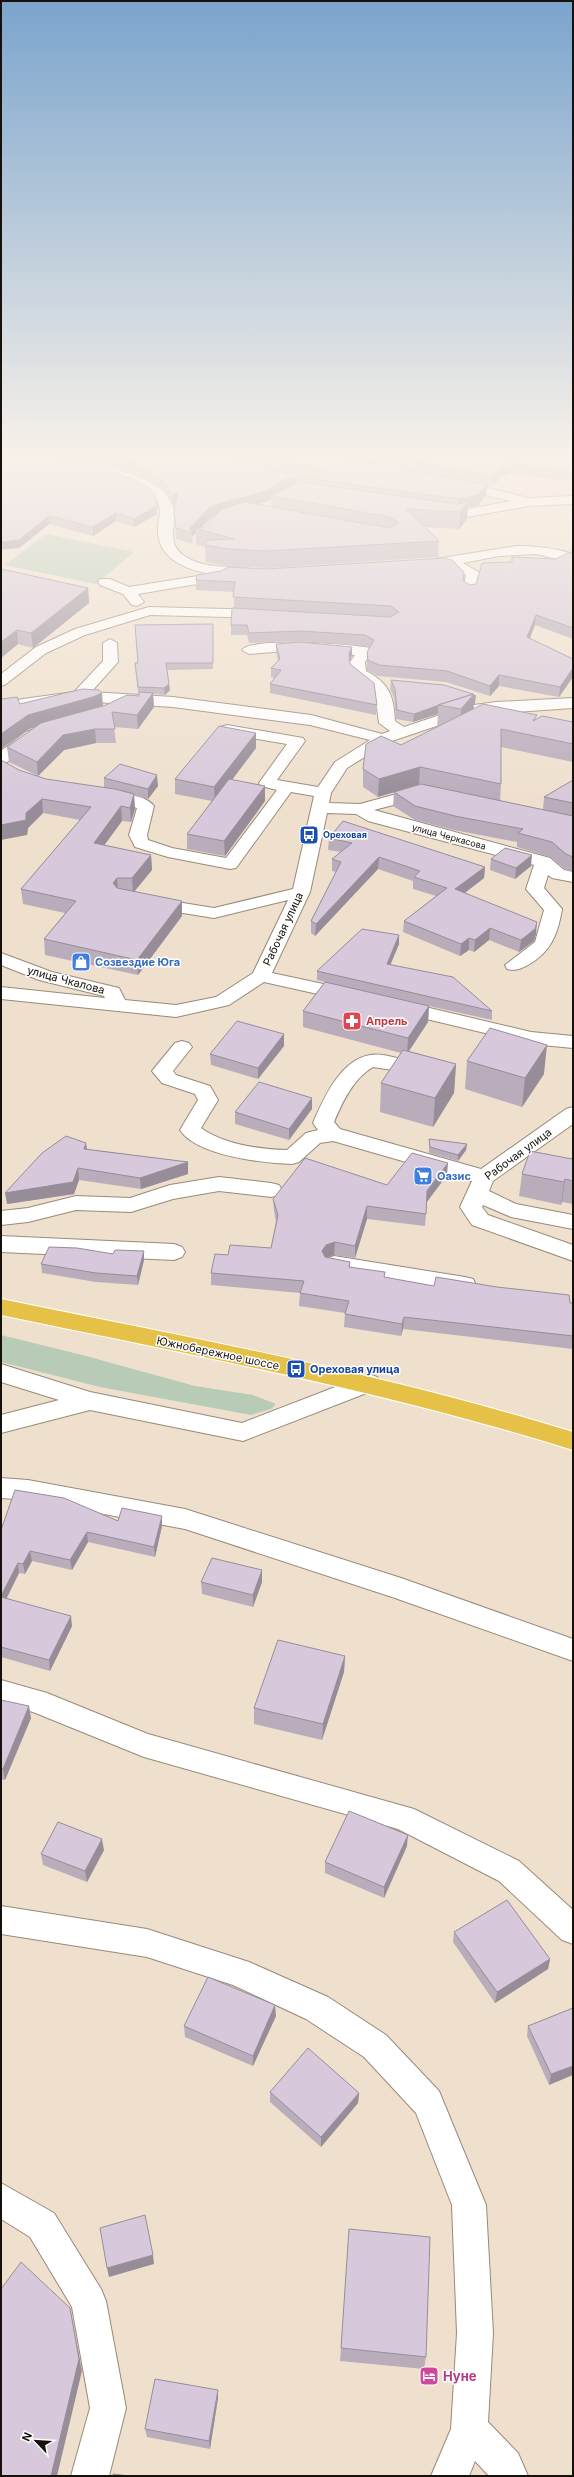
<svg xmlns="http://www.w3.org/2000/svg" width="574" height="2477" font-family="Inter,sans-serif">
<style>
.green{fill:#b8cbb7}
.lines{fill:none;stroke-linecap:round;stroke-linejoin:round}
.minor-casing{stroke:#988a79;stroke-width:2}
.highway-casing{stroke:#fff;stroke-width:2}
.minor{fill:#fff;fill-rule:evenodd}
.highway{fill:#e6c147;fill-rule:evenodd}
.wall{fill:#b9adbc;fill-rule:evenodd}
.shaded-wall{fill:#968d99}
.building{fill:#d7c9db;stroke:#968d99}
.labels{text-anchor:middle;stroke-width:3;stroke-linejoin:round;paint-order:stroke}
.far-transit-label{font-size:9px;font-weight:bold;fill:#164399;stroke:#fff;text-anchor:start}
.far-street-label{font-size:9px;fill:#16110a;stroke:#fff}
.street-label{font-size:11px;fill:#16110a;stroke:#fff}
.shop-label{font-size:11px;font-weight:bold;fill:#366cbe;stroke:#fff;text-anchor:start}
.health-label{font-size:11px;font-weight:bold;fill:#be3a42;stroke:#fff;text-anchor:start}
.transit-label{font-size:11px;font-weight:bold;fill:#164399;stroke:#fff;text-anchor:start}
.near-hotel-label{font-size:13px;font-weight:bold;fill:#b23c85;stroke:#fff;text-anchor:start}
</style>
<rect width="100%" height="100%" fill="#efe0ce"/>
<path class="green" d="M46,534L134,552L96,584L5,565Z
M1,1335L86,1356L195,1386L253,1395L276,1404L271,1409L251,1415L100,1387L1,1362Z"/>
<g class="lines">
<defs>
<path id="minor" d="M18,453H35L1,469V460Z
M112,469C133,474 165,482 173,506C178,522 165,542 183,555C205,571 233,564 257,570L259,573L257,576H228L221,580L138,594L144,602L137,606L132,605L123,594L100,585L98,582L100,579H110L129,587L210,574C186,569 156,559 158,527C159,518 162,509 157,500C146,485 124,480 108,476L106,473L108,470Z
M457,480L528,498L573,496V504L528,506L457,519L433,516L431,513L438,509L457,511L511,501L452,487L451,484Z
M517,546C537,546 554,548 573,554V563L536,554L499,556L463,563L480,573L477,590L470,594L463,590L466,575L446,566L423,569L416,565L423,561Z
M149,607L262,610L269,614L262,618L150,615L85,635L46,653L6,684L1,686V674L36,647L75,629Z
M110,639L117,643L118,662L91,692L173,697L311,715L382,734L390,731L379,723L375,692L351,673L350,662L355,655L300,650L249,654L242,650C250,637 353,644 370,648L372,651L365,662L366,671C389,683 394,696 395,721L404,727L467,706L496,702L573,698V708L469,715L389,742L347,768L331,793L329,803L360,804L422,787L428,788L430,792L428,796L374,810L550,858L564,870L573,872V882L552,878L548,875L544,888L562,909C558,934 551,952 528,965C520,969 516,971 507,969L505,965L535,942L544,910L526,889L534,865L368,821L356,814L327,813L310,892L272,973L356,991L359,995L356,999L349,1001L264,982L229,1005L176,1017L1,999V987L105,998L104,996L39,980L1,965V953L52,972L119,988L125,1000L176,1005L216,997L253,973L288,900L214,918L152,908L146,907L143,903L146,899L152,898L214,908L293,889L314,796L291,792L236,868L230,869L168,857L135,847L129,835L137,808L100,797L98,793L100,789C112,787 147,796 154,806L147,835L148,840L172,848L226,858L277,790L261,786L259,783L287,744L221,733L219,730L221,727L227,725L303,738L305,741L277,780L318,787L335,762L370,740L310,725L173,707L79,701L1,712V702L74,692L103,661V643Z
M32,730L38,732L40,735L38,738L7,762L1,764V751L26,732Z
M400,1001L531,1032L573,1036V1048L531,1044L393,1011L390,1007L393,1003Z
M182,1041L189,1043L192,1047L173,1071L176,1075L210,1086L218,1100L201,1128C225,1145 258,1149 287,1150L306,1133L318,1130L313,1123C325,1095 345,1050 382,1055C395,1056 411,1064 424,1061L431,1063L434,1067L431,1071L419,1074L373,1067C353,1079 343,1101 334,1122L340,1129L481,1169L566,1109L573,1107V1124L493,1181L489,1191L516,1204L573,1215V1229L511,1217L483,1205L482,1207L488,1215L573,1245V1261L472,1225L460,1207L472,1181L333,1141L320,1143L299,1162L292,1164C263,1163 197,1156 180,1130L198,1100L195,1094L162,1083L152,1071L175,1043Z
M219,1177L271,1183L279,1185L282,1190L279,1195L271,1197L219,1191L173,1199L131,1212L76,1210L28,1222L1,1225V1211L28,1208L76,1196L130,1198L170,1185Z
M1,1236L174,1244L182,1247L185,1252L182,1257L174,1260L1,1252Z
M334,1256L465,1277L473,1279L476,1285L473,1291L465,1293L326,1269L323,1264L326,1259Z
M1,1364L90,1392L242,1423L369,1374L377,1377L381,1383L377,1389L243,1441L90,1410L1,1433V1415L59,1400L1,1382Z
M1,1478L28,1480L185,1509L401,1578L573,1639V1661L395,1598L185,1529L28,1500L1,1498Z
M1,1680L47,1693L148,1734L414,1809L519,1861L573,1910V1944L562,1940L499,1881L398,1829L144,1757L33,1712L1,1704Z
M1,1906L147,1929L249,1962L328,1997L386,2035L439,2091L486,2205L493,2333L488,2422L518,2453L528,2476H489L475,2461L469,2476H431L451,2429L457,2333L452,2205L416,2113L364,2057L306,2019L233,1985L147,1957L1,1934Z
M1,2183L54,2213L101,2289L106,2301L126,2408L109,2476H71L90,2408L72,2307L30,2237L1,2219Z"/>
<path id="highway" d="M1,1299C193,1338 385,1374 573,1432V1450C385,1391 193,1355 1,1315Z"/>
</defs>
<use href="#minor" class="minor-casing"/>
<use href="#highway" class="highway-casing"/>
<use href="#minor" class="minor"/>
<use href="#highway" class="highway"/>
</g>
<path class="wall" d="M36,453H196L259,463V467L261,469L321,478H322L266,470V466L260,463L202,453H311L443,477L314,453H573V482L510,473L501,477L493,486L487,485L486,495L478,506L468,507L467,519L459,529L424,527L439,541L438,557L267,568L229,566L206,562L205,547L196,544V533L192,537L193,544L176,539L174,512L176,503L172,505L164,491L136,474L102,464L36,455ZM271,499V507L257,504L266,502ZM216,515L205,527L201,528L212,517Z
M1,461L157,506V514L134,527L116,521L93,536L49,524L19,548Z
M573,539V553L571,552Z
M573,554V639L535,625L529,639L573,659V677L559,697L499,686L490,696L446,682L378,676L367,670V652L369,648L365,646L300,641L249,643L247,635H231V625L391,617L234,608V592L196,590V580L463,581L470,585L476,584L511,562L556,559Z
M1,569L88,588L89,603L33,648L18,644L1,658Z
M213,624V669L167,670L170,690L165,695L153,694L154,707L138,729L114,727L116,743H96L64,750L38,776L9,762L7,747L35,727L29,729L20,704L103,706L139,696V693H138L135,663H138Z
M276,644L352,656L349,661L350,664L377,705L376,715L270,693V684L274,678L271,677V668L278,661L276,653Z
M391,680L475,704H474L473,709L536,719L573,722V762L501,747V784L500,801L543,810L544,797L573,780V872L565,869L550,857L517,847V842L454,830L415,820L393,806L394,792L378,797L363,787V769L401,745L437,727L438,714L413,722L396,719L394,698L390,689Z
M256,733V748L232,780L265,786V801L225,856L187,849V834L212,801L175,794V779Z
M19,770L46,779L104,788V778L158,786L148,799L134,796L135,809L131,822L122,821L104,845L151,855L152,870L134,892L182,916L138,975L45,955L44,939L65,913L23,904L21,889L80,820L43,813L28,828L27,835Z
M329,838L485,867L484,878L465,893L536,934L534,941L519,952L489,940L474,952L469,950L460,956L403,932L404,921L436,896L413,889V881L378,869L315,936L311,933V921L336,872L332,871V859L341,852L328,850Z
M491,859L531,866L515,879L490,870Z
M399,944L390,965L492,1011V1020L429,1006L428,1022L409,1051L456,1064L454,1093L433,1127L380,1112L381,1083L401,1053L303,1027V1011L325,982L317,980V971Z
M284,1034V1046L258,1079L211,1065L210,1054Z
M467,1061L544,1074L522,1107L465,1089Z
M312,1109L289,1140L235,1124V1112Z
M429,1139L467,1144L466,1150L458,1161L429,1153Z
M87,1149L188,1162V1174L141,1189L79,1180L74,1194L7,1204Z
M573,1155V1204L562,1202L561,1205L519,1196L522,1174L572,1159Z
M447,1175L427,1202L425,1226L367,1219L355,1258L334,1255L326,1258L350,1262V1267L385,1278L434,1286L573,1303V1349L403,1329L401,1336L344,1327L345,1313L299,1306L300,1293L211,1285V1273L228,1255L271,1248L276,1222L274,1211L273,1199L387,1185Z
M144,1251V1260L138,1285L96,1282L42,1273L41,1264L113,1254Z
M118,1521L162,1526L155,1557L88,1542L72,1570L32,1561L25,1574L19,1573L7,1598L72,1626L50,1671L1,1657V1530Z
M201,1582H262L253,1607L202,1594Z
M345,1656L344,1672L322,1740L254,1724V1708Z
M1,1700L31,1718L5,1780L1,1779Z
M407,1846L384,1898L325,1873V1862Z
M104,1850L87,1882L43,1865L41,1854Z
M454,1932L550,1959L548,1969L495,2003L453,1942Z
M573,2008L549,2085L527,2036L528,2026Z
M276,2016L253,2066L185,2037L184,2026Z
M270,2092L359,2093L358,2103L321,2147L270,2102Z
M341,2348L426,2357L424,2369L340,2361Z
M218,2390V2398L210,2449L147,2437L145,2429Z"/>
<path class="shaded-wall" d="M511,463L510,473L501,477L493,486L494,476L501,467Z
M299,477V488L271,496V499L266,502L212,517L200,529L195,528L196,533L192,537V533L190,529L192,526L211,506L285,479Z
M487,485L486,495L478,506L468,507L467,519L459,529L460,512L457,509L458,499Z
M178,492V502L172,505V495Z
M157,506V514L134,527V519Z
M116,513V521L93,536V527Z
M49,516V524L19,548L1,550V542Z
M88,588L89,603L33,648L31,633Z
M536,615L535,625L526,648L527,637Z
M17,630L18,644L1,658V642Z
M352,647V656L349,662V653Z
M573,668V677L559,697L560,687Z
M499,675V686L490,696V686Z
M169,684L170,690L165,695L164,688Z
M102,693L103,706L94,711L29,729L1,749V734L28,715Z
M153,693L154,707L138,729L137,715Z
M474,694V695H476L475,704H474L473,716L460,732L461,709Z
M438,705V714L413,722L414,714Z
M95,729L96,743L64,750L38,776L37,762L63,735Z
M256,733V748L215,802L214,787Z
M420,767L419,785L378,797L379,779Z
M157,775L158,786L148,799V789Z
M265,786V801L225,856L224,841Z
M134,794L135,809L131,822L130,808Z
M42,799L43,813L28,828L27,835L1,840V825L26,813Z
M121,806L122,821L95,858L94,843Z
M151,855L152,870L133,893L132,878Z
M532,855L531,866L515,879L516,868Z
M379,857L378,869L315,936L316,924Z
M485,867L484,878L454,901L455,889Z
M117,878L118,893L113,883Z
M182,901V916L138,975L137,960Z
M537,922L536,934L534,941L519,952L521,940Z
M490,928L489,940L474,952L475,940Z
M399,935V944L387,973V964Z
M469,938V950L460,956L461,944Z
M429,1006L428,1022L407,1054L408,1038Z
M284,1034V1046L258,1079V1068Z
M547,1045L544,1074L522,1107L525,1078Z
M456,1064L454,1093L433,1127L435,1098Z
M312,1098V1109L289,1140V1129Z
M86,1143L88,1154L84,1149Z
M467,1144L466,1150L458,1161V1155Z
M188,1162V1174L141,1189L140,1178Z
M448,1163L447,1175L426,1203L427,1191Z
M78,1168L79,1180L74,1194L7,1204L5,1193Z
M565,1179L562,1202L561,1205L564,1182Z
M367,1206V1219L355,1258V1246Z
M335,1242L334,1255L325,1258L322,1263V1251L326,1245Z
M144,1251V1260L138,1285L137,1276Z
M404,1317L403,1329L401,1336L402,1324Z
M162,1516V1526L155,1557L154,1547Z
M87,1532L88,1542L72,1570L70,1560Z
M30,1551L32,1561L25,1574L23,1564Z
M18,1563L19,1573L2,1607L1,1596Z
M262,1570V1582L253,1607V1595Z
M71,1616L72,1626L50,1671L49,1660Z
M345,1656L344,1672L322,1740L323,1724Z
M29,1706L31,1718L5,1780L3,1769Z
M408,1835L407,1846L384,1898V1887Z
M102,1839L104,1850L87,1882L85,1871Z
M550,1959L548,1969L495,2003L497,1992Z
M275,2005L276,2016L253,2066V2056Z
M573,2066V2075L549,2085L551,2074Z
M359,2093L358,2103L321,2147V2137Z
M153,2255L154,2264L109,2277L107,2268Z
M70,2308L82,2371L57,2476H51Z
M218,2390V2398L210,2449L209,2441Z"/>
<path class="building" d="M95,453H196L259,463L258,466L261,469L321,478L329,473L321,467L266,460L267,457L262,453H311L487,485L478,495L458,499L299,477L285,479L266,491L211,506L192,526L190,529L192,533L176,528L174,512L178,492L172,495L163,481L136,464L101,454Z
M370,453H573V472L511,463L501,467L494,476Z
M20,455L51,458L93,466L132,479L146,486L155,494L157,506L134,519L116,513L93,527L49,516L19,540L1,542V461Z
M299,482L458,504L468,502L460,512L406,509L439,541L267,551L229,549L205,545L207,540L234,539L195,528L205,527L222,509L245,502L389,528L398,523L390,517L271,496Z
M568,553L573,554V628L536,615L527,637L573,659V668L560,687L499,675L490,686L447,671L379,665L368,660L367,652L374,640L365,635L300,631L249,633L247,625H231L232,608L390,617L399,612L391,606L233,597L235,582L196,580L197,575L221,571L228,567L265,569L445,558L452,560L464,572L463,581L470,585L476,584L482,563L512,562V557L556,559Z
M1,569L88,588L31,633L17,630L1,642Z
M213,624V663H166L169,684L164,688L138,687L135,663H138L135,625Z
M300,642L352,647L349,653L350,664L374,683L377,705L270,684L281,670L271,668L280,659L276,644Z
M391,680L444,685L473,694L438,705H439L414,714L397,710L395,689Z
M82,689L99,690L102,693L93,697L28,715L1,734V699L17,697L20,704Z
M139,692L153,693L137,715L112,712L115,729H95L63,735L37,762L7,747L41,723L106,705L127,695L139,696Z
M474,694L461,709L438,705Z
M483,704L537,715L533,721L542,716L573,722V744L501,729V784L420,767L379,779L363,769L366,744L381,736L401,745Z
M219,726L256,733L214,787L175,779Z
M1,760L19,770L46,779L115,789L134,794L130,808L121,806L94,843L151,855L132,878H117L113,883L117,888L182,901L137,960L44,939L76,901L21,889L91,807L42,799L26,813V820L1,825Z
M120,764L157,775L148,789L104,778Z
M229,779L265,786L224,841L187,834Z
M573,780V803L544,797Z
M421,784L573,816V857L566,854L552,842L518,833L523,829L455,816L415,806L394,792Z
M343,821L485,867L455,889L537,922L535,929L521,940L490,928L475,940L469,938L461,944L404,921L447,888L414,877L420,871L379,857L316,924L311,921L341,862L332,859L352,843L329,838Z
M505,848L532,855L516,868L491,859Z
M362,929L399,935L387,964L453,977L492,1011L317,971Z
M325,982L429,1006L408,1038L303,1011Z
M237,1021L284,1034L258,1068L210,1054Z
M490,1028L547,1045L525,1078L467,1061Z
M403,1050L456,1064L435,1098L381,1083Z
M259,1082L312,1098L289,1129L235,1112Z
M66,1136L86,1143L84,1149L188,1162L140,1178L78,1168L73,1182L5,1193L42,1153Z
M429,1139L467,1144L458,1155L430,1147Z
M530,1151L572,1159L573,1155V1181L565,1179L564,1182L522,1174Z
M412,1153L448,1163L427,1191L426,1214L367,1206L355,1246L335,1242L326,1245L322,1251L325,1257L350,1262L349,1267L385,1272L384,1277L434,1286L436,1277L497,1287L569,1295L570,1303H573V1336L404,1317L402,1324L345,1314L349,1301L300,1293L304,1281L211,1273L215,1254L228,1255L230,1245L271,1248L278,1215L273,1199L305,1158L387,1185Z
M49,1247L77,1248L113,1254L115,1250L144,1251L137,1276L96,1273L41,1264Z
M15,1490L64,1498L118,1521L122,1508L162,1516L154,1547L87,1532L70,1560L30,1551L23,1564L18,1563L1,1596V1530Z
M212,1558L262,1570L253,1595L201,1582Z
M1,1597L71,1616L49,1660L1,1647Z
M278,1640L345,1656L323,1724L254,1708Z
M1,1700L29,1706L3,1769L1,1768Z
M349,1811L408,1835L384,1887L325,1862Z
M58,1822L102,1839L85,1871L41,1854Z
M507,1900L550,1959L497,1992L454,1932Z
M208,1977L275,2005L253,2056L184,2026Z
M573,2008V2066L551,2074L528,2026Z
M308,2048L359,2093L321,2137L270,2092Z
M145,2215L153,2255L107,2268L100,2228Z
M349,2229L430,2237L426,2357L341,2348Z
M21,2262L70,2308L79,2359L51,2476H1V2289Z
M155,2379L218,2390L209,2441L145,2429Z
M113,2474L129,2476H113Z"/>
<linearGradient id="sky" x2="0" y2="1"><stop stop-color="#7ba4cd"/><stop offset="0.57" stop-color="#f8f1e9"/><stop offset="1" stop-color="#f8f1e9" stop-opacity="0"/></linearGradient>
<rect width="574" height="800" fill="url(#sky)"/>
<defs>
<symbol id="bus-square" viewBox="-11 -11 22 22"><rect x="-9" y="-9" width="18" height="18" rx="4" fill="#1a4fb4" stroke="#fff"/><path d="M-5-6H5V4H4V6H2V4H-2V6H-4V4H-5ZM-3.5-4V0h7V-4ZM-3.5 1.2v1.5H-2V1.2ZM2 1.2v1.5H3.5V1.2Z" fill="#fff"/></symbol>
<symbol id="shop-square" viewBox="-11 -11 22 22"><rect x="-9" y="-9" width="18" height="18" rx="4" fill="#3f7fe0" stroke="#fff"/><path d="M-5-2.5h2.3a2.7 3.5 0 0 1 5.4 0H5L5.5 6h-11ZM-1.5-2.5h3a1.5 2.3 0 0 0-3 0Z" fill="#fff"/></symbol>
<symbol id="pharmacy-square" viewBox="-11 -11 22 22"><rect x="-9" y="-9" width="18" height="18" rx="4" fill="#e0444e" stroke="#fff"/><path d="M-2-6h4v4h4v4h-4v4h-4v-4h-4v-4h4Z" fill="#fff"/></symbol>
<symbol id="supermarket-square" viewBox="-11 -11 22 22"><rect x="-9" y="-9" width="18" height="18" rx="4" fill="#3f7fe0" stroke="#fff"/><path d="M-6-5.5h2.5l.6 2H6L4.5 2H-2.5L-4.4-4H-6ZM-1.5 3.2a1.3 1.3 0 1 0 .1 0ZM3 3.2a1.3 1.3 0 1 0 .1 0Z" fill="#fff"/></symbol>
<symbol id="hotel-square" viewBox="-11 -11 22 22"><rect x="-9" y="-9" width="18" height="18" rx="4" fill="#d1479c" stroke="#fff"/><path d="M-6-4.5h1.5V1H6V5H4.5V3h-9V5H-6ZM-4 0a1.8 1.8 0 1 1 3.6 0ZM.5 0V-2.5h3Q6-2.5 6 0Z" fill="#fff"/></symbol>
</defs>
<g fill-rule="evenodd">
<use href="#bus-square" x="298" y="824" width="22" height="22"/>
<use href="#shop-square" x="70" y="951" width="22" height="22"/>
<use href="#pharmacy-square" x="341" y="1010" width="22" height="22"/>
<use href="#supermarket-square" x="412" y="1165" width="22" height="22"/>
<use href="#bus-square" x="285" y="1358" width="22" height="22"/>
<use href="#hotel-square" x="418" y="2365" width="22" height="22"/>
</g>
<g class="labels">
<g class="far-transit-label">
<text x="323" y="838">Ореховая</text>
</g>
<g class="far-street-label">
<text transform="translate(449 837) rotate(15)" y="3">улица Черкасова</text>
</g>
<g class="street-label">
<text transform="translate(283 929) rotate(-65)" y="4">Рабочая улица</text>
<text transform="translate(66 980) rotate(15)" y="4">улица Чкалова</text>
<text transform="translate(518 1154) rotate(-36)" y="4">Рабочая улица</text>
<text transform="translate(218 1353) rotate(12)" y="4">Южнобережное шоссе</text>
</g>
<g class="shop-label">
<text x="95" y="966">Созвездие Юга</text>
<text x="437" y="1180">Оазис</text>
</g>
<g class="health-label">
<text x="366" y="1025">Апрель</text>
</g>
<g class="transit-label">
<text x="310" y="1373">Ореховая улица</text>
</g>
<g class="near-hotel-label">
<text x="443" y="2381">Нуне</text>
</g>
</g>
<rect width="574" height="2477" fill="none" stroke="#16110a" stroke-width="4"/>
<g transform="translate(36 2441) rotate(295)" stroke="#ffffff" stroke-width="3" paint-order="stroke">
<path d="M0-3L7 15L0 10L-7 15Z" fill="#16110a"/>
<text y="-6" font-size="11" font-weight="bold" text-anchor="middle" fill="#16110a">N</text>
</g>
</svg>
